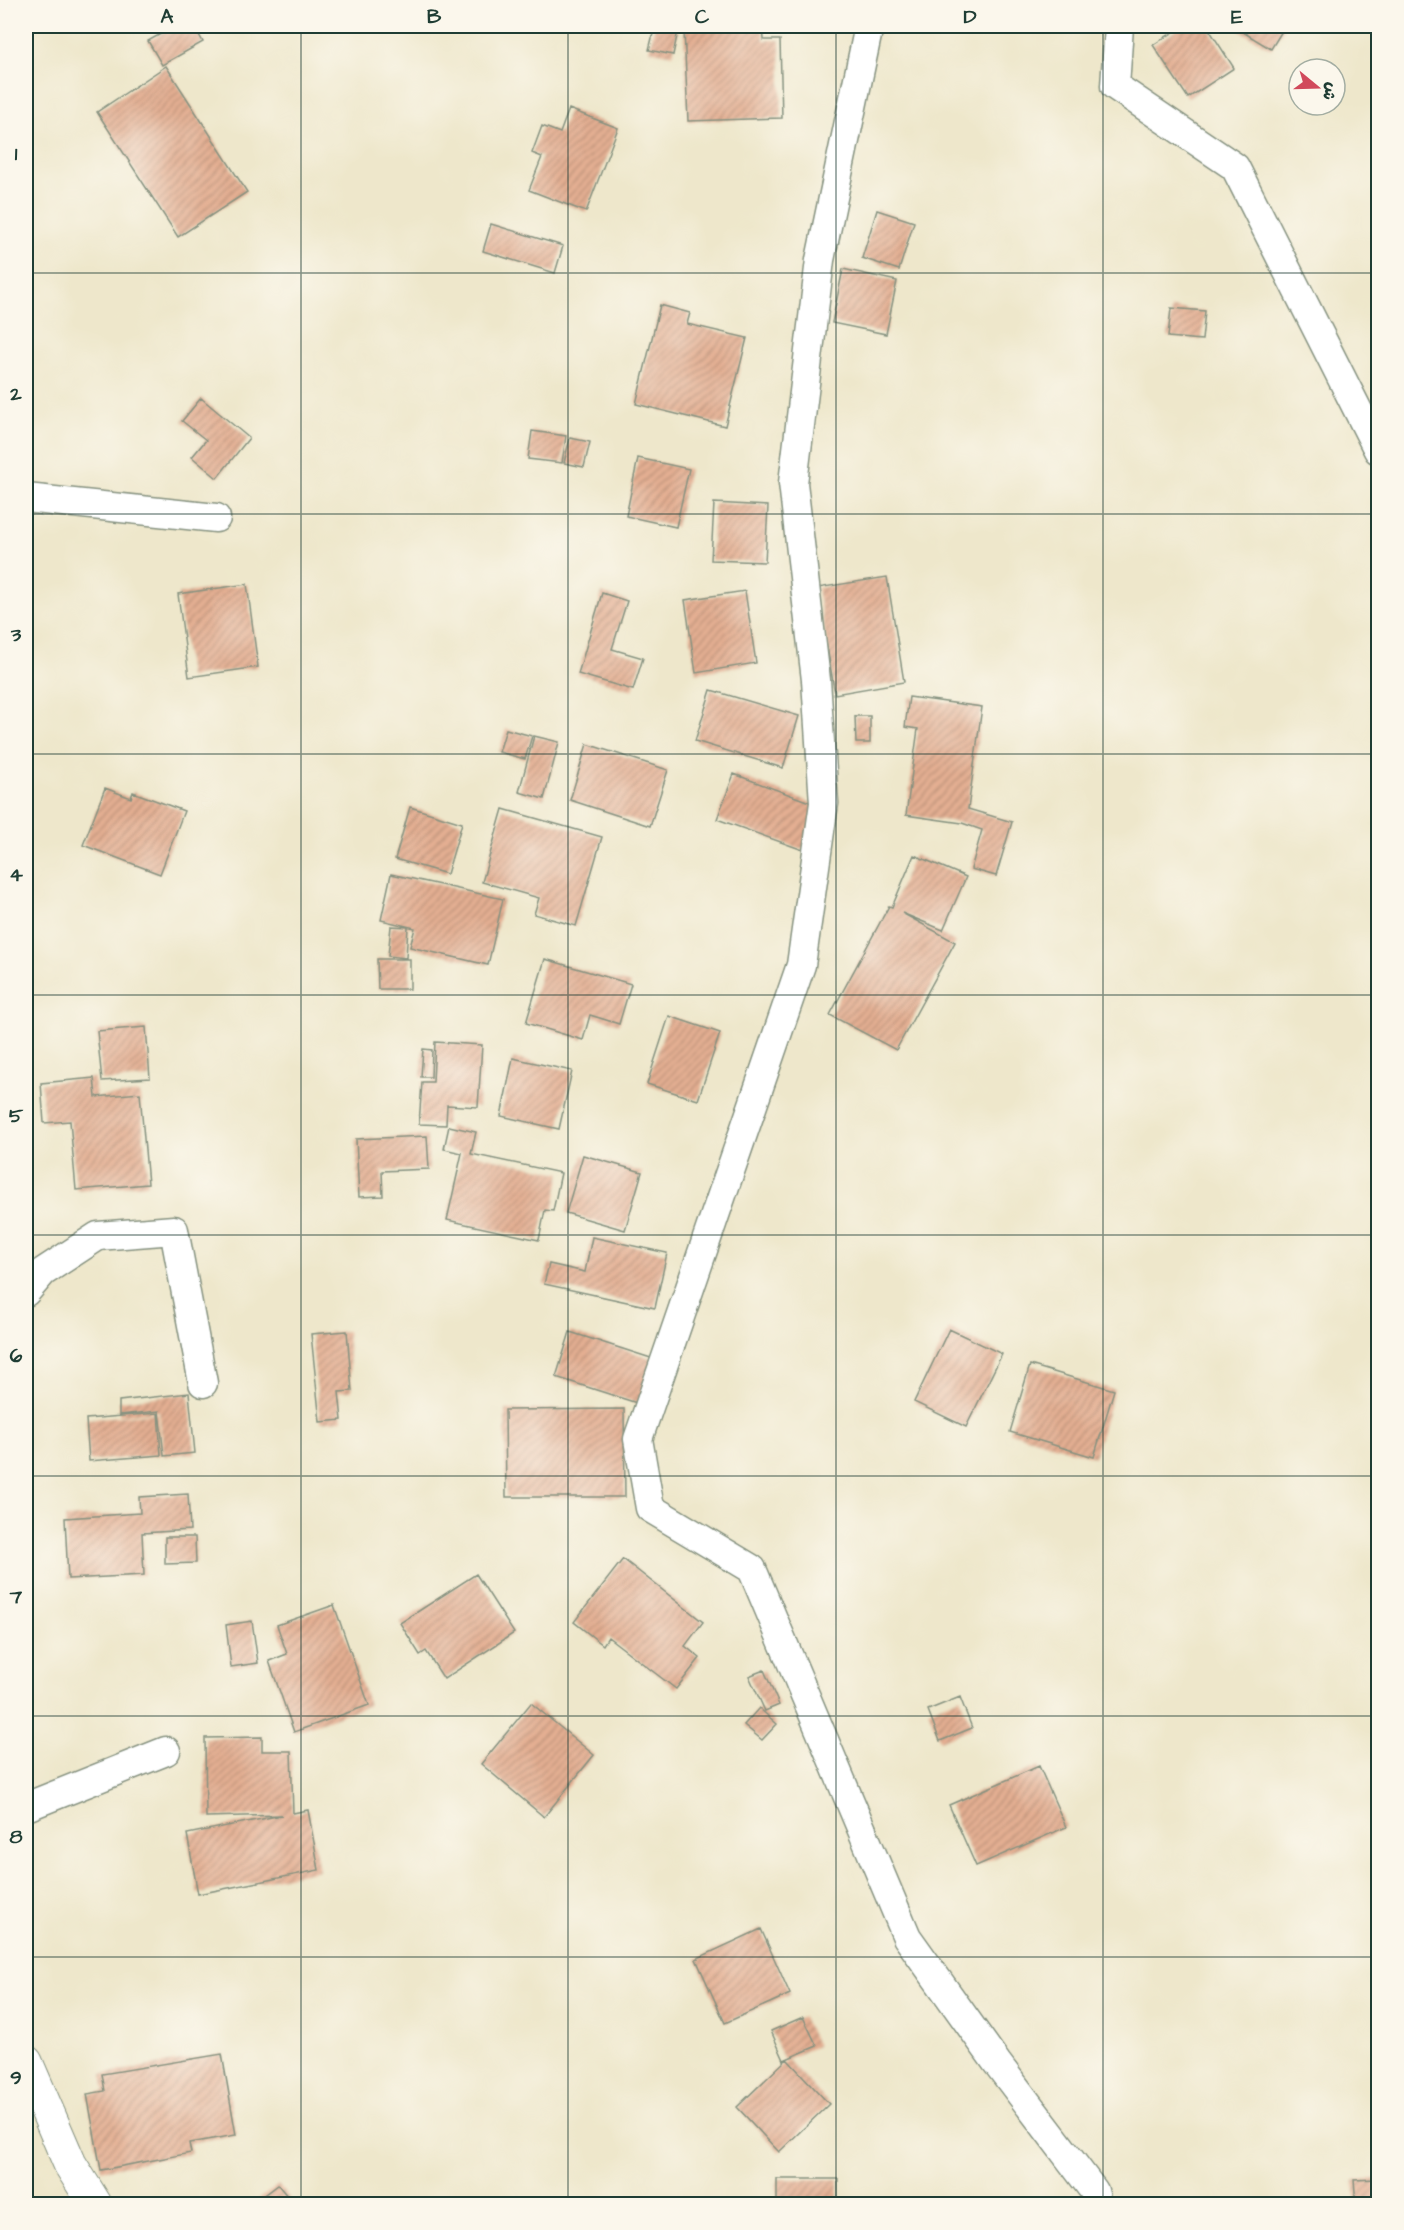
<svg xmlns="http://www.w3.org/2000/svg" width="1404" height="2230" font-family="'Architects Daughter','Playpen Sans Arabic',sans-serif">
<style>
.building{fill:url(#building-hatch)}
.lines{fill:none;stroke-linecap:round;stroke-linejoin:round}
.street-casing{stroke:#869280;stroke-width:31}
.secondary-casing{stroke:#869280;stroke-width:35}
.street{stroke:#fff;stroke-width:28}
.secondary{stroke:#fff;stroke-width:33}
.grid{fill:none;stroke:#1f3d34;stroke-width:1.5;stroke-opacity:0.55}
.neatline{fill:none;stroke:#1f3d34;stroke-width:2}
.grid-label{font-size:20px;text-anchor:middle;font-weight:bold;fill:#1f3d34}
</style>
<defs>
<pattern id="building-hatch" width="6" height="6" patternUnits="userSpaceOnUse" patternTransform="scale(1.5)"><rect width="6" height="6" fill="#e4af92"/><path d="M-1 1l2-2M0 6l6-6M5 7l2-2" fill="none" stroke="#b89078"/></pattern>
</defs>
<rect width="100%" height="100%" fill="#fbf7ec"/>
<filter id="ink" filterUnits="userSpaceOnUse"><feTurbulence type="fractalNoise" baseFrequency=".0167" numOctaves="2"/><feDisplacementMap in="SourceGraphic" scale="12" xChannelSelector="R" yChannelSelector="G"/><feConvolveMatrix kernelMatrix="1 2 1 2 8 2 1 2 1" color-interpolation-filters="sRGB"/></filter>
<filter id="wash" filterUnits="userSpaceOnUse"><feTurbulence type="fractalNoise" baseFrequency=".008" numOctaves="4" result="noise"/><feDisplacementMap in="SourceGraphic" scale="24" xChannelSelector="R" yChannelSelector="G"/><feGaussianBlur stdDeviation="1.35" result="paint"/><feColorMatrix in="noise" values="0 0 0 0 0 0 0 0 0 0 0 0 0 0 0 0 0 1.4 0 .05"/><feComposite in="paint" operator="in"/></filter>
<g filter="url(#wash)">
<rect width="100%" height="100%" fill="#eee7cb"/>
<g id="blocks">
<path class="building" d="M175,26H194L203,42L162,65L148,41Z
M655,26H679L673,55L649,50Z
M763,26L764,40H780L782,118L688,121L684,29Z
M1183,26H1207L1234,68L1188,98L1153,45Z
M1233,26H1285L1271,49Z
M166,66L247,192L178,237L97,112Z
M569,109L618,128L586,212L529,190L542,157L532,153L542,126L560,133Z
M877,210L914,222L899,270L862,258Z
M491,224L563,246L555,273L483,251Z
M843,269L897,281L886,334L832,323Z
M660,305L690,313L687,324L747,338L725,426L636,404Z
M1171,308L1205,311L1202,340L1168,337Z
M201,398L249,438L217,478L192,457L206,440L182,421Z
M532,431L566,436L562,463L528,459Z
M570,438L590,442L584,467L564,463Z
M638,458L689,469L676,527L626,516Z
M714,503L768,506L765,562L711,560Z
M887,577L904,682L835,694L817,588Z
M247,584L258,667L189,677L178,594Z
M745,591L756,663L696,673L685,600Z
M602,593L627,601L612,649L643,658L633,690L578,674Z
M711,690L799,716L783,768L695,741Z
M909,697L982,707L968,809L1012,822L996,876L971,869L982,830L962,823L906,815L918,729L905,727Z
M855,716H870V743H856Z
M506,729L532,736L525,759L499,752Z
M534,736L559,742L544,799L519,792Z
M587,744L668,770L650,826L570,800Z
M734,774L820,806L803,850L717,819Z
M105,788L131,798L133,792L184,811L160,874L83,845Z
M410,807L462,823L447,874L395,859Z
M503,809L602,837L576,926L534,914L539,898L482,882Z
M914,855L966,877L943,930L902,913L955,942L896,1050L830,1015L889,906L892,907Z
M391,874L503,899L488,965L410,947L415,928L381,920Z
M391,926L408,927L406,958L388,956Z
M377,959H410V989H378Z
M545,959L631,984L619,1024L590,1015L583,1040L526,1023Z
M669,1016L720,1033L698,1100L647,1084Z
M146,1027L150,1078L102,1081L97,1031Z
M435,1042L482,1045L478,1107L447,1105L446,1125L419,1124L422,1082H433Z
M423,1049L432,1050L431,1077H421Z
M513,1058L572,1071L559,1129L501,1116Z
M94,1078L96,1097L140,1093L148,1184L76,1190L70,1121L44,1123L41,1083Z
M449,1126L476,1132L471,1154L561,1173L553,1211L545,1210L539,1240L447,1220L462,1153L444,1149Z
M427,1136L429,1169L382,1171L383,1196L359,1197L356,1139Z
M583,1155L642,1172L625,1230L566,1213Z
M592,1237L667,1253L655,1308L544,1284L549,1264L585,1272Z
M949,1329L1002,1354L966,1427L914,1402Z
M347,1331L352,1391L339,1392L342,1420L320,1422L311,1334Z
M570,1332L654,1359L640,1404L556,1377Z
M1030,1365L1114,1390L1094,1457L1010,1432Z
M189,1393L195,1453L164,1456L159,1411L119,1415V1401Z
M624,1409L625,1497H506L505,1410Z
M158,1413L161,1455L89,1461L86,1419Z
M188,1494L190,1530L142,1533L144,1575L68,1579L65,1518L140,1513L139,1497Z
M165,1537H195L196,1563L165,1564Z
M623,1559L703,1622L685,1646L700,1658L676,1689L608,1637L603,1645L574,1622Z
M476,1574L514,1633L444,1679L426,1651L420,1655L400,1623Z
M334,1605L369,1705L294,1732L269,1661L287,1654L277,1625Z
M252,1621L258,1663L231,1667L226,1625Z
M764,1670L779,1705L765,1711L749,1676Z
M960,1697L972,1728L940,1741L928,1710Z
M531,1703L594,1755L544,1817L481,1764Z
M759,1708L777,1724L762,1740L744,1725Z
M262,1737V1751H291L293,1813L308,1810L319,1870L198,1894L187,1834L282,1815L206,1817L205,1738Z
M1039,1766L1066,1827L976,1866L949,1805Z
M761,1929L790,1994L725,2023L696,1959Z
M803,2017L817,2046L784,2060L771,2031Z
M222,2054L236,2135L189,2143L191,2153L101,2170L87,2094L105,2091L102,2074Z
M787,2059L829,2104L779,2152L737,2107Z
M777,2179H838V2204H777Z
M1377,2179L1378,2204H1356L1354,2180Z
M278,2185L294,2204H253Z"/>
</g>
</g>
<g filter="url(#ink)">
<use href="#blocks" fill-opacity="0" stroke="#869280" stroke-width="1.5"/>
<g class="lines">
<defs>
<path id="street" d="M869,26L820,260L793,483L816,680L824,803L801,965L638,1439L650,1508L752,1569L907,1937L997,2063L1094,2191L1097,2204
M1119,26L1115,86L1235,167L1378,450
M26,498L216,518
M26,1292L43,1272L98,1236L174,1230L203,1383
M26,1807L166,1751"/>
<path id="secondary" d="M26,2062L70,2164L95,2204"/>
</defs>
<use href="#street" class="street-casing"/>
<use href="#secondary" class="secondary-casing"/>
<use href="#street" class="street"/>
<use href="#secondary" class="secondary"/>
</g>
</g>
<path class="grid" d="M301,26V2204M568,26V2204M836,26V2204M1103,26V2204M26,273H1378M26,514H1378M26,754H1378M26,995H1378M26,1235H1378M26,1476H1378M26,1716H1378M26,1957H1378"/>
<rect width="1404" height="2230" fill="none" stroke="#fbf7ec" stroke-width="66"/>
<g transform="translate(1317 87) rotate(109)"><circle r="28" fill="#fbf7ec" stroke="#a3ada2" stroke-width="1.5"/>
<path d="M0-4.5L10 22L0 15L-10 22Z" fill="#d1495b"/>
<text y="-9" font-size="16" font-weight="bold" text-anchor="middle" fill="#1f3d34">ش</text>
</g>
<rect x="33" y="33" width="1338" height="2164" class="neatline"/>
<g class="grid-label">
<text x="167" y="23">A</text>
<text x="434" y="23">B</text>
<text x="702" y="23">C</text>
<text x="970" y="23">D</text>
<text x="1237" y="23">E</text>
<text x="16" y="160">1</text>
<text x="16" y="400">2</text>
<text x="16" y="641">3</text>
<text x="16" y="881">4</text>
<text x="16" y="1122">5</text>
<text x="16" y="1362">6</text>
<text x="16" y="1603">7</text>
<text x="16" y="1843">8</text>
<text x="16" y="2084">9</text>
</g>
</svg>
